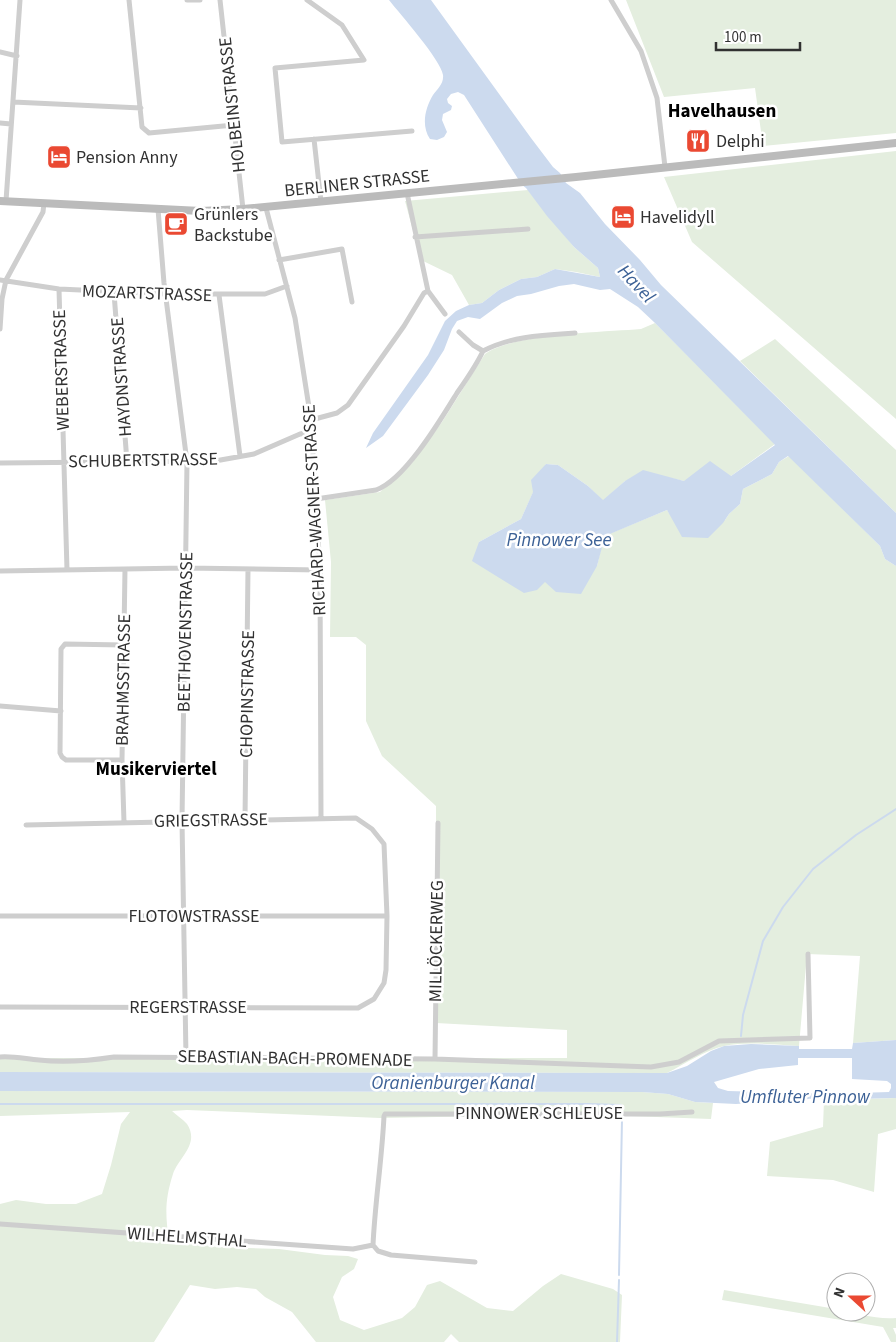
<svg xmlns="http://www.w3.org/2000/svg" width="896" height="1342" font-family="'Source Sans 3',sans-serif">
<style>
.green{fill:#e4eedf}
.water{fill:#ccdaee}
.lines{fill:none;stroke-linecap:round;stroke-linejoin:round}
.stream{stroke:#ccdaee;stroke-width:2}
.canal{stroke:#ccdaee;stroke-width:5.5}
.minor{stroke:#cecece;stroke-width:5}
.secondary{stroke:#bbb;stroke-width:8}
.labels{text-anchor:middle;stroke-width:5;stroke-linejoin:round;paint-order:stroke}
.street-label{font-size:18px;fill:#313131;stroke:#fff}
.poi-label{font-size:18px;fill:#313131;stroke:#fff;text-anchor:start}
.neighbourhood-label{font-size:19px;font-weight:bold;fill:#000;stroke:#fff}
.water-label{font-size:19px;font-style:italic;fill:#3c6196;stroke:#fff}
</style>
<rect width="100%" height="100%" fill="#fff"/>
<path class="green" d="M626,0H896V133L763,146L755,88L664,97Z
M896,151V419L692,242L664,177Z
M528,190L574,247L598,268L600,277L576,272L555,269L537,277L521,279L499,290L482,303L469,305L452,275L421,260L405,201Z
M655,323L775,444L731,476L684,481L666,477L625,481L603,501L588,486L558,465L546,464L521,519L479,542L545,582L597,566L604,536L667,510L671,516L725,520L729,514L740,504L743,489L772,474L779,462L789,456L880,546L885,559L896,566V1040L853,1043L860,956L807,954L799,1046C775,1045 749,1041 724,1046C705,1050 685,1064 667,1073L0,1072V1058H567V1030L436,1023V806L382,756L366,721V645L356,637H330L331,562L325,500L380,492L412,463L442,422L485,354C511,334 605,332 641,329Z
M775,339L896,450V513L740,361Z
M0,1091L642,1092L668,1094L695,1102L713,1103L711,1119L629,1116L615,1114L380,1118L187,1110L172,1111C176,1115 183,1119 187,1124C200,1144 179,1157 173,1174C165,1199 165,1214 169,1240L217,1247L279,1249L325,1255L348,1256L358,1259L354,1269L342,1277L333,1297L340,1320L364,1330L402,1318L415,1307L427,1285L440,1281L487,1308L513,1311L543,1286L561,1274L613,1289L622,1295L620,1342H459L451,1334L444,1342H316L292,1312L265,1297L256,1289L237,1287L215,1289L190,1285L154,1342H0V1204L16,1200L46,1204H76L102,1194L111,1165L121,1124L130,1112L0,1116Z
M896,1098V1129L878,1134L874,1192L833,1180L767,1176L770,1142L823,1127L824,1100Z
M724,1290L836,1309V1312C856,1312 876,1320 896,1318V1328H893L896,1335V1342H891L883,1327L722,1300Z"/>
<path class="water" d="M389,0H431L531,138L553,167L560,173L566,183L580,193L605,224L640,260L661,285L896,513V566L885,559L880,546L788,456L779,462L772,474L743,489L740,504L729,514L723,523L708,538L682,537L667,510L605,536L597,566L581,594L556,592L545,582L537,590L524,593L472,561L479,542L521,519L533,492L531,480L546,464L558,465L588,486L603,500L625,481L643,470L684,481L710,461L731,476L775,445L655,323L638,307L610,289L600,290L574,284L559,286L531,294L517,296L502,303L480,319L468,317L457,321L452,329L444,350L428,375L383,436L366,448L373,433L428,355L445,321L456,311L469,305L482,303L499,290L521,279L537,277L555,269L600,277L598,268L574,247L547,216L526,188L522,185L464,95L458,92L451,94L447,99L448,103L452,106L451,110L443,114L442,120L447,132L444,137L437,140L430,139C421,126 425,108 433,95C437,89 444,84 443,75C441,60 400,14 389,0Z
M896,1040V1098H892L824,1100L825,1094L889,1092L891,1088V1084L887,1081L852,1079V1058H798V1065L759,1069L714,1082L718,1088L728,1091L809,1093V1099L736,1104L695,1102L668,1094L642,1092L0,1091V1072L667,1073L687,1066L711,1051L724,1046L751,1044L799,1046V1049H852L853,1043Z"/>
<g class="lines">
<path class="stream" d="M741,1036L743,1015L763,941L783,907L813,869L856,835L896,809
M0,1104H588L621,1105V1108
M619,1275L622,1119
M617,1342L619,1280"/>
<path class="canal" d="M802,1096H830"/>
<path class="minor" d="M129,0L142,127L149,133L234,125
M187,0H200
M220,0L243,209
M307,0L342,25L364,60L275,68L282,142L412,131
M611,0L641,51L657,98L665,167
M0,52L17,56
M13,102L141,108
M0,123L11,124
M314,139L321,202
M407,193L428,291L445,314
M6,201L20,0
M266,208L295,318L311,420L320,570L321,818
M158,209L164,283L187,462L182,821L186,1057
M415,237L528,229
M279,260L342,249L352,302
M0,280L59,289L166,294H265L287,286
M59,289L67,570
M114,293L127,462
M219,295L240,456
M0,329L2,299L6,280L43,212L44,203
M459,332L473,345L483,351
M311,420L337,413L348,405L404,326L424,293L428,291
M0,463L215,461L254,454L300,434L311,432
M316,499L376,490C405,480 441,419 457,393C466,380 476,366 483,351C511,336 544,335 575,333
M0,571L186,568L320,570
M0,706L61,711
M122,760H66L62,757L60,753L61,649L65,644L124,645
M245,819L248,569
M124,822L122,760L125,569
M0,916H387
M0,1007L358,1008L374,999L384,983L386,970L387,916L384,844L372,829L356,818L26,825
M0,1057C14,1056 26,1059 39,1060C66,1063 88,1061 114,1057L435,1059L651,1067L679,1062L719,1041L810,1038L808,954
M435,1059L438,823
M0,1224L353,1249L373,1245
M475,1262L391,1255L378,1251L373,1245C375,1202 382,1159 384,1116L385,1114H660L692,1112"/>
<path class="secondary" d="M0,201L201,211L243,209L576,177L896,143"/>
</g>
<defs>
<symbol id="restaurant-square" viewBox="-11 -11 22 22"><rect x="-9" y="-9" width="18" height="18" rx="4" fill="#ea4932" stroke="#fff"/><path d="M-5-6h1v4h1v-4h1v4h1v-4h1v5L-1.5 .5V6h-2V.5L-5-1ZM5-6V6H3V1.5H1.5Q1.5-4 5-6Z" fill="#fff"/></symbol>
<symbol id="hotel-square" viewBox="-11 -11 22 22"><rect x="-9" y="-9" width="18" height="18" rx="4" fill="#ea4932" stroke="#fff"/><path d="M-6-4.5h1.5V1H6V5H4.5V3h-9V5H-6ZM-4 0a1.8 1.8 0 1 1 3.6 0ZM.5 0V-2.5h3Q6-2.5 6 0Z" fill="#fff"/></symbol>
<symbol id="cafe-square" viewBox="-11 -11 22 22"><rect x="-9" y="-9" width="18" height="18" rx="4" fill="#ea4932" stroke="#fff"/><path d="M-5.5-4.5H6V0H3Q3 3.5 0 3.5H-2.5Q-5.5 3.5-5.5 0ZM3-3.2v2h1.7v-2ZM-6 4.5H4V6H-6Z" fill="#fff"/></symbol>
</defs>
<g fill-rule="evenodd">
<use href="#restaurant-square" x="684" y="127" width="28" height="28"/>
<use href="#hotel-square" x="45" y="143" width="28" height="28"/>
<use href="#hotel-square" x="609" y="203" width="28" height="28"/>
<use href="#cafe-square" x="162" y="210" width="28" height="28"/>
</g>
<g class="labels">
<g class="street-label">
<text transform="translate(232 105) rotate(-96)" y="6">HOLBEINSTRASSE</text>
<text transform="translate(357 183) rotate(-6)" y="6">BERLINER STRASSE</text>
<text transform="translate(147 293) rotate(2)" y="6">MOZARTSTRASSE</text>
<text transform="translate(61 370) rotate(-92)" y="6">WEBERSTRASSE</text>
<text transform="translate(121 377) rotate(-94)" y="6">HAYDNSTRASSE</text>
<text transform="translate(143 460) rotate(-1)" y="6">SCHUBERTSTRASSE</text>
<text transform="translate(314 510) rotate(-93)" y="6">RICHARD-WAGNER-STRASSE</text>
<text transform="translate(185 632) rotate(-89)" y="6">BEETHOVENSTRASSE</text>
<text transform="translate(123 680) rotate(-89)" y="6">BRAHMSSTRASSE</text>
<text transform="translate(247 694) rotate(-89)" y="6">CHOPINSTRASSE</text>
<text transform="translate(211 820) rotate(-1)" y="6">GRIEGSTRASSE</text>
<text x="194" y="922">FLOTOWSTRASSE</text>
<text transform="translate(436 941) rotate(-89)" y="6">MILLÖCKERWEG</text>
<text x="188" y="1013">REGERSTRASSE</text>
<text transform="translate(295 1058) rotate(1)" y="6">SEBASTIAN-BACH-PROMENADE</text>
<text x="539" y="1119">PINNOWER SCHLEUSE</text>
<text transform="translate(187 1237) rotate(4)" y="6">WILHELMSTHAL</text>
</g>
<g class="poi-label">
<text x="716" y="147">Delphi</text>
<text x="76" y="163">Pension Anny</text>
<text x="194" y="220">Grünlers<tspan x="194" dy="21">Backstube</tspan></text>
<text x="640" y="223">Havelidyll</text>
</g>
<g class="neighbourhood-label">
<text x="722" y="117">Havelhausen</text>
<text x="156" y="775">Musikerviertel</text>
</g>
<g class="water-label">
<text transform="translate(637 283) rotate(47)" y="7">Havel</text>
<text x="559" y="546">Pinnower See</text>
<text x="453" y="1089">Oranienburger Kanal</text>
<text x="805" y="1103">Umfluter Pinnow</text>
</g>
</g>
<g transform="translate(851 1297) rotate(291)"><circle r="24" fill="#ffffff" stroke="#adadad"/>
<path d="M0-4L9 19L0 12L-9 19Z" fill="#ea4932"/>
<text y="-8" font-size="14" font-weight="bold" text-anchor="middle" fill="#313131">N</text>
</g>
<path d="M716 42v8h84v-8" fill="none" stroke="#313131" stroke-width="2.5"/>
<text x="724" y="42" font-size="15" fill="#313131" stroke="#ffffff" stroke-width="4" paint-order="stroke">100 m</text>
</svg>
